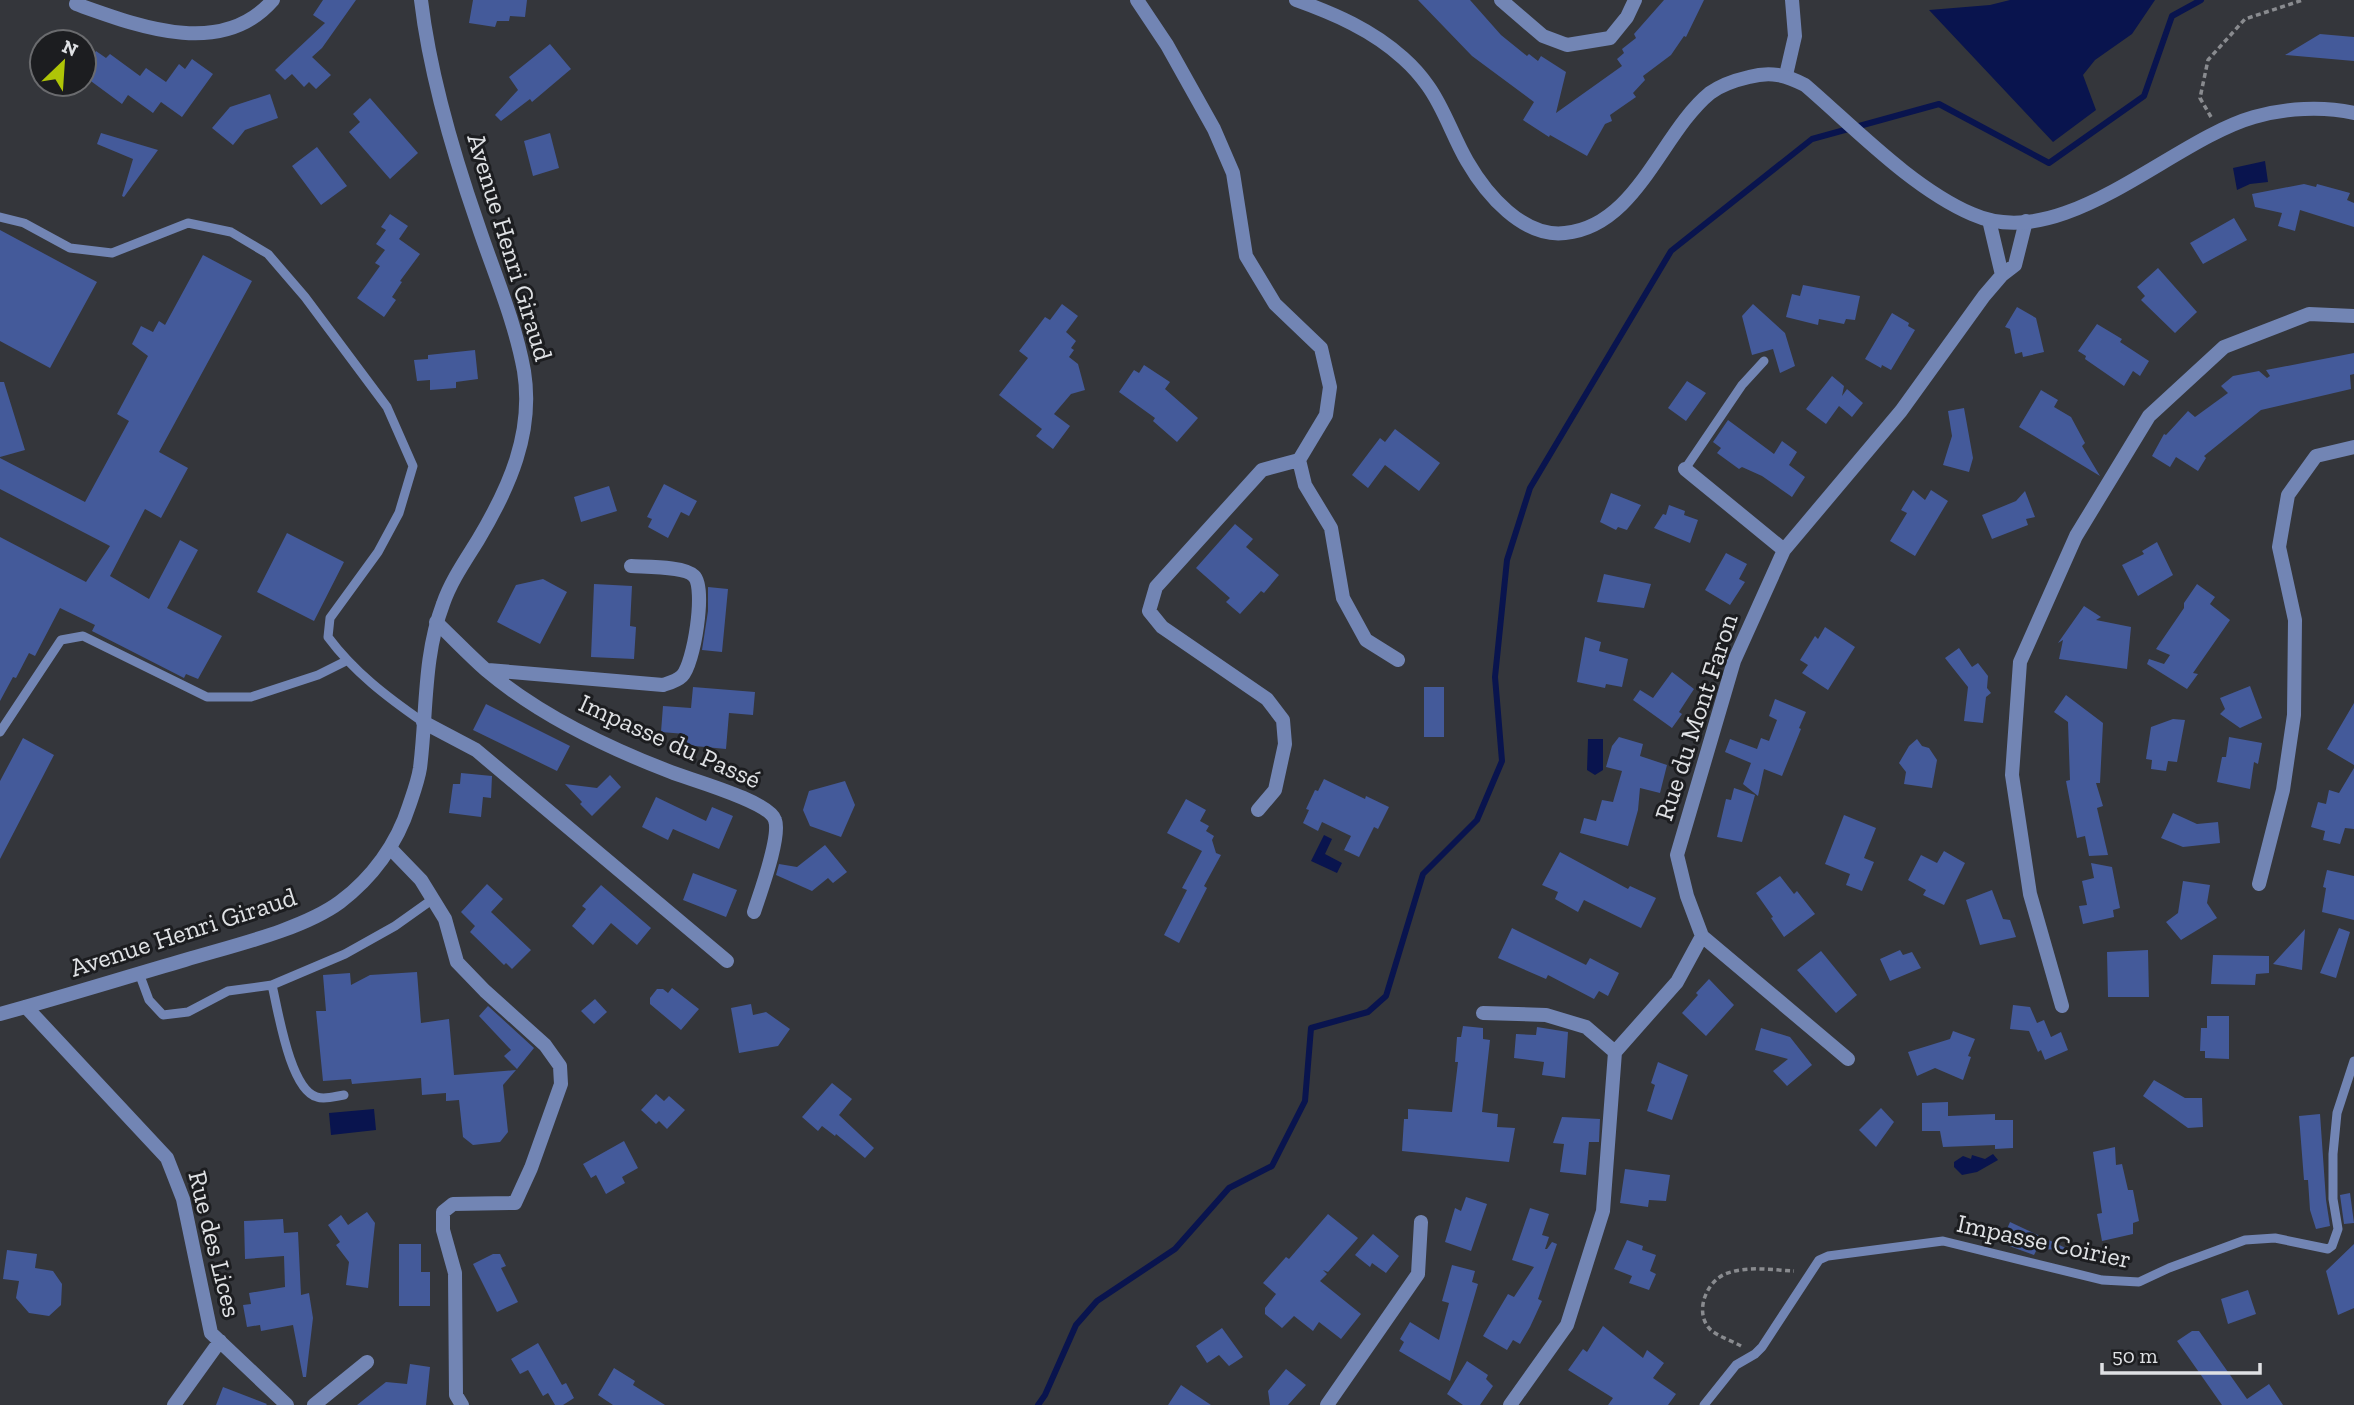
<svg xmlns="http://www.w3.org/2000/svg" width="2354" height="1405" font-family="'Zilla Slab',serif">
<style>
.water{fill:#09144e}
.lines{fill:none;stroke-linecap:round;stroke-linejoin:round}
.stream{stroke:#09144e;stroke-width:6}
.building{fill:#445a9a}
.path{stroke:#898b8f;stroke-width:3.5;stroke-dasharray:5 3.5;stroke-linecap:butt}
.service{stroke:#7285b4;stroke-width:9}
.minor{stroke:#7285b4;stroke-width:14}
.tertiary{stroke:#7285b4;stroke-width:14}
.labels{text-anchor:middle;stroke-width:6;stroke-linejoin:round;paint-order:stroke}
.street-label{font-size:26px;fill:#dfe1e4;stroke:#1c1d20}
</style>
<rect width="100%" height="100%" fill="#34363b"/>
<path class="water" d="M2010,0H2155L2132,34L2095,60L2083,75L2096,110L2053,142L1929,10L1990,5Z
M2265,161L2268,182L2250,184L2237,190L2233,168Z
M1588,739H1603V770L1595,775L1587,770Z
M1324,835L1332,839L1325,854L1342,863L1337,873L1311,861Z
M374,1109L376,1130L331,1135L329,1113Z
M1993,1154L1998,1160L1977,1172L1962,1175L1954,1167V1162L1963,1156L1971,1159L1972,1155L1985,1159Z"/>
<g class="lines">
<path class="stream" d="M1038,1405L1045,1395L1076,1325L1097,1301L1175,1249L1229,1188L1272,1166L1305,1101L1311,1028L1368,1012L1386,996L1423,874L1477,820L1502,761L1495,677L1507,560L1530,488L1671,251L1812,139L1939,104L2049,163L2144,96L2172,16L2201,0"/>
</g>
<path class="building" d="M323,0H356L322,48L312,57L331,75L316,89L309,82L304,87L292,74L285,80L275,70L325,23L313,15Z
M473,0H527L525,17L510,16L509,21H497L495,27L469,23Z
M1418,0H1470L1501,35L1527,56L1529,54L1538,61L1541,56L1566,72L1556,113L1622,66L1617,59L1624,53L1622,49L1636,38L1634,34L1664,0H1704L1686,37L1684,36L1671,55L1643,76L1645,80L1633,93L1636,97L1610,115L1612,121L1605,124L1587,156L1550,135L1549,137L1523,120L1534,102L1472,56Z
M2320,34L2354,37V61L2285,55Z
M550,44L571,69L532,102L530,99L501,121L495,115L518,90L509,77Z
M96,51L106,58L110,54L140,76L146,68L166,82L179,64L185,69L192,59L213,74L182,117L161,102L153,113L128,95L122,104L84,76V69Z
M270,94L278,118L245,130L233,145L212,128L230,107Z
M370,98L418,153L390,179L349,132L360,122L353,114Z
M101,133L158,150L124,197L122,196L133,159L97,144Z
M550,133L559,168L533,176L524,141Z
M317,147L347,186L321,205L292,166Z
M2304,184L2316,187L2317,184L2350,193L2347,200L2354,203V227L2300,210L2295,231L2278,226L2282,213L2255,207L2252,194Z
M390,214L408,226L399,239L420,254L400,281L402,282L392,297L396,300L384,317L357,298L380,266L375,263L385,250L376,244L386,230L381,227Z
M2234,218L2247,240L2203,264L2190,243Z
M0,230L97,282L50,368L0,341Z
M203,255L252,281L159,452L188,468L161,518L145,509L110,576L149,599L180,540L198,550L167,608L222,636L198,679L186,674L184,678L92,631L95,625L60,608L35,656L29,653L16,678L13,677L0,701V537L86,582L110,546L0,489V458L85,502L129,421L117,414L148,356L132,344L141,326L153,332L159,321L165,325Z
M2158,268L2197,312L2175,333L2141,300L2145,296L2137,287Z
M1803,285L1860,296L1855,320L1846,319L1844,324L1819,319L1818,325L1786,317L1792,294L1800,296Z
M1062,304L1078,316L1066,332L1076,341L1071,348L1074,350L1069,357L1078,364L1085,390L1071,394L1054,414L1070,426L1053,449L1036,436L1042,429L999,395L1028,358L1019,351L1045,317L1050,320Z
M1753,304L1785,333L1795,366L1780,373L1773,349L1752,355L1742,316Z
M2017,307L2036,318L2044,352L2023,357L2022,352L2015,354L2010,329L2005,327Z
M1892,313L1909,323L1908,326L1915,330L1891,370L1882,365L1881,368L1865,359Z
M2097,324L2122,339L2120,342L2149,361L2140,376L2133,371L2124,386L2085,359L2086,356L2078,351Z
M475,350L478,379L456,382V388L430,390V380L417,381L414,360L428,359V355Z
M2354,353V374L2350,375L2351,389L2261,410L2204,456L2206,458L2198,471L2176,457L2170,467L2152,456L2164,434L2166,435L2188,411L2195,417L2228,393L2221,386L2233,376L2259,371L2267,378L2270,376L2266,370Z
M1144,365L1170,382L1165,389L1198,418L1177,442L1153,421L1155,418L1119,392L1134,370L1139,373Z
M1832,376L1844,386L1842,396L1847,389L1863,403L1852,417L1839,406L1826,424L1806,409Z
M1687,381L1706,393L1686,421L1668,408Z
M0,382H4L25,450L0,457Z
M2041,390L2058,400L2054,407L2071,417L2085,443L2082,446L2100,476L2019,427Z
M1964,408L1973,458L1969,472L1943,465L1952,436L1948,411Z
M1728,420L1774,454L1782,441L1797,452L1789,465L1805,477L1792,497L1762,476L1742,467L1739,469L1717,453L1721,448L1713,442Z
M1395,429L1440,463L1419,491L1385,465L1368,488L1352,475L1380,438L1385,442Z
M664,484L697,501L689,516L681,512L668,538L648,527L652,519L647,517Z
M609,486L617,511L581,522L574,497Z
M1913,490L1925,500L1931,490L1948,501L1915,556L1890,541L1907,513L1901,510Z
M2025,491L2035,517L2026,519L2028,525L1992,539L1982,515L2016,501Z
M1611,493L1641,505L1627,530L1618,527L1616,530L1600,522Z
M1669,505L1685,511L1684,515L1698,520L1690,543L1654,528L1663,514L1666,515Z
M1235,524L1253,539L1246,547L1279,575L1264,593L1261,591L1240,614L1226,602L1230,598L1196,568Z
M287,533L344,562L314,621L257,592Z
M2157,542L2173,575L2138,596L2122,565L2144,554L2142,551Z
M1726,553L1747,564L1739,579L1745,582L1730,605L1705,590Z
M1604,574L1651,584L1644,608L1597,602Z
M543,579L567,592L540,644L497,622L516,585Z
M594,584L632,586L630,626L636,627L634,659L591,657Z
M2197,584L2215,597L2210,604L2230,620L2193,673L2198,674L2187,689L2147,664L2149,659L2164,664L2170,655L2156,649L2184,608V603Z
M708,587L728,589L722,652L702,650L708,611Z
M2084,606L2101,617L2096,620L2131,627L2127,669L2059,659L2063,640L2058,643Z
M1825,627L1855,647L1828,690L1802,673L1808,665L1800,660L1815,636L1818,639Z
M1585,637L1601,642L1599,651L1628,659L1622,687L1606,684L1605,688L1577,682Z
M1959,648L1972,667L1978,663L1988,676L1987,688L1991,693L1986,697L1983,723L1964,721L1968,687L1945,658Z
M1672,672L1694,689L1679,712L1682,714L1672,728L1633,700L1640,690L1653,698Z
M2250,686L2262,718L2240,728L2220,714L2225,709L2220,698Z
M693,687L755,692L753,715L729,713L726,749L684,745L685,734L661,732L663,706L691,708Z
M1424,687H1444V737H1424Z
M2066,695L2103,723L2100,783H2096L2103,806L2097,808L2108,855L2089,856L2085,836L2077,838L2066,781L2070,780L2068,722L2054,712Z
M1775,699L1806,712L1799,728L1801,729L1782,776L1764,769L1758,796L1743,784L1751,763L1725,752L1730,739L1757,749L1761,738L1769,741L1777,720L1769,716Z
M2354,703V765L2327,749Z
M486,704L570,746L557,771L473,730Z
M2173,719L2185,720L2177,762L2168,761L2166,771L2151,769L2152,760L2146,759L2151,727Z
M1619,737L1643,744L1640,756L1667,765L1660,793L1640,788L1638,810L1628,846L1580,833L1584,818L1596,821L1602,800L1613,802L1622,771L1606,767L1612,746Z
M2229,737L2262,743L2258,764L2254,762L2250,789L2217,782L2222,757H2226Z
M23,738L54,755L0,859V781Z
M1917,739L1922,746L1929,748L1937,760L1932,788L1904,784L1906,772L1899,763L1909,746Z
M2354,768V829L2345,828L2340,844L2323,840L2325,831L2311,827L2318,802L2326,804L2329,790L2339,793Z
M461,773L492,776L491,798L483,797L481,817L449,813L453,784H460Z
M610,775L621,787L592,816L580,804L582,802L565,784L597,788Z
M1324,779L1365,799L1366,796L1389,807L1378,829L1374,827L1359,857L1344,850L1351,836L1322,822L1318,831L1303,823L1309,810L1306,809L1315,790L1318,791Z
M845,781L855,805L841,837L810,826L803,810L809,791Z
M1734,788L1755,795L1742,842L1717,837L1726,799L1731,800Z
M656,797L706,821L712,807L733,816L719,849L673,829L668,840L642,827Z
M1186,799L1206,810L1200,821L1209,826L1206,831L1214,836L1212,840L1216,853L1221,855L1204,886L1207,888L1179,943L1164,935L1187,890L1182,888L1202,851L1167,833Z
M2173,813L2197,824L2218,822L2220,843L2183,847L2161,838Z
M1844,815L1876,828L1864,858L1874,862L1862,891L1846,885L1850,874L1825,864Z
M825,845L847,872L833,883L828,878L812,891L776,875L779,864L797,867Z
M1944,851L1965,863L1944,905L1923,895L1926,890L1908,880L1921,855L1937,863Z
M1560,852L1628,889L1630,886L1656,898L1641,928L1584,900L1578,912L1555,899L1558,892L1542,885Z
M2091,863L2112,867L2120,908L2113,910L2114,917L2083,924L2079,906L2087,905L2082,881L2094,878Z
M2327,870L2354,876V920L2322,912L2326,888L2323,887Z
M693,873L737,890L726,917L683,900Z
M1780,876L1794,894L1797,891L1815,914L1784,937L1771,918L1773,917L1756,893Z
M2183,881L2210,885L2207,903L2217,918L2181,940L2166,922L2178,913Z
M487,884L503,899L491,912L531,950L512,969L506,963L504,965L470,932L475,926L461,912Z
M601,885L651,928L637,945L611,923L593,945L572,926L586,909L582,906Z
M1992,890L2003,919L2010,920L2016,937L1980,945L1966,900Z
M1512,928L1586,965L1590,958L1619,973L1608,996L1599,991L1594,999L1548,975L1546,979L1498,958Z
M2339,928L2350,932L2336,978L2320,973Z
M2305,929L2302,970L2273,964Z
M1900,950L1903,955L1912,952L1921,968L1890,981L1880,959Z
M2148,950L2149,997H2108L2107,952Z
M1821,951L1857,995L1836,1013L1797,970Z
M2213,955L2269,956V973L2256,974L2255,985L2211,984Z
M417,972L421,1023L449,1019L454,1075L516,1070L503,1085L508,1132L500,1142L473,1145L463,1137L459,1100L446,1101V1093L422,1095L421,1078L352,1084L351,1079L323,1081L316,1011H326L323,975L350,973L351,985L370,975Z
M1709,979L1734,1005L1706,1036L1682,1013L1698,995L1696,993Z
M672,988L699,1009L681,1030L650,1004V998L657,989H663L668,993Z
M595,999L607,1012L594,1024L581,1011Z
M751,1004L753,1015L766,1012L790,1029L778,1046L739,1053L731,1008Z
M2013,1005L2030,1007L2037,1023L2044,1020L2051,1037L2061,1032L2068,1050L2045,1060L2041,1050L2038,1052L2029,1031L2010,1029Z
M488,1006L534,1048L517,1069L504,1056L511,1050L479,1016Z
M2207,1016H2229V1059L2205,1058V1051H2200L2201,1028H2207Z
M1463,1026L1483,1028V1039L1490,1040L1482,1112L1498,1114L1497,1127L1515,1128L1509,1162L1402,1151L1404,1119H1408V1109L1452,1112L1458,1062H1455L1457,1037H1461Z
M1537,1027L1568,1032L1565,1078L1542,1075L1544,1062L1514,1058L1516,1034L1536,1035Z
M1761,1028L1790,1037L1812,1065L1787,1086L1773,1071L1788,1059L1755,1050Z
M1953,1031L1975,1039L1968,1056L1971,1057L1963,1080L1935,1068L1917,1076L1908,1052L1950,1039Z
M1658,1062L1688,1075L1672,1120L1647,1111L1655,1085L1651,1083Z
M2154,1080L2185,1098H2202L2203,1127L2188,1128L2143,1096Z
M832,1083L852,1099L839,1115L874,1148L865,1158L836,1134L835,1136L822,1126L818,1131L802,1117Z
M656,1094L664,1101L669,1096L685,1110L667,1129L659,1121L656,1124L641,1110Z
M1948,1102V1116L1995,1114V1120H2013V1148L1995,1149V1145L1943,1147L1940,1131H1922V1103Z
M1881,1108L1894,1122L1876,1147L1859,1130Z
M2320,1114L2326,1200L2330,1226L2316,1229L2310,1210L2308,1180H2304L2299,1116Z
M1562,1117L1600,1119L1599,1142H1589L1586,1175L1560,1172L1564,1144L1553,1143Z
M624,1141L638,1168L622,1177L625,1183L606,1194L596,1175L591,1178L583,1164Z
M2115,1147L2116,1165L2122,1164L2128,1190H2133L2139,1221L2133,1223V1234L2102,1241L2097,1214L2102,1213L2093,1152Z
M1625,1169L1670,1175L1666,1201L1649,1200L1648,1207L1620,1203Z
M2350,1193L2354,1223L2344,1224L2340,1195Z
M1466,1197L1487,1204L1471,1251L1445,1242L1455,1208L1461,1211Z
M1530,1208L1549,1214L1542,1235L1549,1237L1545,1249H1547L1552,1242L1557,1244L1538,1299L1542,1301L1530,1327L1520,1344L1513,1340L1507,1350L1483,1336L1508,1294L1514,1297L1534,1267L1512,1260Z
M367,1212L375,1223L368,1288L346,1285L349,1262L336,1245L340,1242L328,1225L341,1215L348,1225Z
M1328,1214L1358,1238L1328,1272L1323,1270L1327,1274L1320,1281L1361,1314L1341,1339L1319,1322L1313,1331L1294,1316L1282,1328L1265,1314V1308L1276,1294L1263,1283L1286,1257L1289,1259Z
M283,1219L284,1233L298,1232L301,1295L309,1293L313,1318L306,1377H303L293,1325L261,1331L260,1325L247,1327L243,1305L251,1304L249,1293L285,1287L284,1256L245,1259L244,1221Z
M2010,1222L2070,1250H2069L2037,1249L2034,1255L2001,1243Z
M1373,1234L1399,1256L1386,1273L1372,1263L1370,1267L1355,1255Z
M1627,1240L1643,1246L1642,1250L1656,1255L1650,1271L1656,1274L1649,1290L1629,1283L1632,1276L1614,1269Z
M399,1244H421V1272H430V1306H399Z
M2354,1244V1308L2338,1315L2326,1271Z
M7,1250L37,1254L35,1268L53,1271L62,1284L61,1305L49,1316L29,1313L16,1298L19,1281L3,1279Z
M493,1254H500L506,1266L501,1268L518,1302L497,1312L473,1264Z
M1452,1265L1475,1271L1472,1282L1478,1284L1450,1381L1399,1351L1404,1342L1400,1339L1410,1322L1439,1340L1449,1303L1442,1301Z
M2248,1290L2256,1314L2228,1324L2221,1299Z
M1603,1326L1643,1358L1647,1350L1664,1363L1653,1378L1676,1394L1668,1405H1608L1613,1398L1568,1370L1583,1349L1587,1352Z
M1222,1328L1243,1357L1229,1366L1219,1355L1207,1363L1196,1346Z
M2192,1331H2199L2247,1399L2269,1384L2283,1405H2222L2177,1341Z
M538,1343L562,1385L566,1383L574,1398L563,1405H555L548,1393L543,1396L528,1370L520,1374L511,1359Z
M1467,1361L1488,1375L1486,1379L1493,1386L1480,1405H1463L1447,1394Z
M410,1364L430,1367L426,1405H357L386,1382L407,1384Z
M614,1368L635,1381L633,1385L665,1405H613L598,1395Z
M1286,1369L1306,1385L1288,1405H1270L1268,1391Z
M1181,1385L1211,1405H1168Z
M223,1387L267,1404L266,1405H216Z"/>
<g class="lines">
<path class="path" d="M2211,117L2200,98L2208,60L2245,19L2303,0
M1741,1346C1732,1341 1720,1337 1712,1331C1694,1316 1704,1285 1723,1275C1744,1265 1772,1270 1794,1271"/>
<path class="service" d="M0,217L24,223L70,248L112,253L188,223L231,232L268,254L305,297L387,407L413,466L399,513L378,552L330,618L328,637C354,672 387,697 423,722
M1685,469L1742,385L1764,361
M0,732L61,640L83,636L207,697H251L318,675L346,661
M139,973L149,1000L163,1015L188,1012L228,991L272,985L345,954L395,926L433,899
M272,985C278,1010 290,1090 317,1097C325,1100 336,1096 344,1095
M1704,1405L1736,1365L1755,1354L1762,1347L1819,1260L1828,1256L1943,1241L2102,1280L2139,1282L2169,1268L2245,1240L2275,1238L2328,1249L2332,1246L2338,1229L2333,1199V1154L2337,1113L2354,1061"/>
<path class="minor" d="M1137,0L1167,45L1214,129L1233,173L1246,256L1275,304L1321,348L1330,387L1326,415L1299,460L1262,470L1156,587L1149,611L1162,627L1267,699L1283,720L1285,744L1275,790L1258,810
M1501,0L1543,36L1567,45L1610,38L1627,17L1635,0
M76,4C138,26 222,59 273,0
M1786,75L1795,36L1792,0
M1989,220L2002,275
M1299,460L1305,485L1331,528L1343,598L1366,640L1398,660
M1685,469L1784,550
M436,622C453,638 469,655 486,670C539,715 606,747 671,772C691,780 769,801 775,820C781,837 760,893 754,912
M488,670L663,685C669,683 677,681 682,676C694,664 706,588 694,576C685,566 646,567 631,566
M423,722L476,750L727,961
M391,849L421,880L445,919L457,962L485,991L545,1045L560,1066L561,1084L531,1168L515,1203L453,1204L443,1212V1230L455,1273L456,1395L462,1405
M2259,884L2283,790L2294,715L2295,620L2279,547L2288,495L2316,456L2354,447
M2062,1006L2030,894L2012,775L2020,662L2076,536L2149,416L2224,347L2309,314L2354,316
M26,1007L167,1158L183,1199L211,1333L287,1405
M1483,1013L1546,1015L1586,1027L1615,1052
M1848,1059L1702,936L1687,896L1677,855L1734,661L1784,550L1901,411L1984,296L2002,275L2015,265L2026,221
M174,1405L220,1341
M314,1405L367,1362
M1327,1405L1418,1274L1421,1222
M1510,1405L1567,1325L1603,1211L1615,1052L1677,982L1702,936"/>
<path class="tertiary" d="M1296,0C1335,14 1372,30 1403,58C1412,66 1421,76 1428,86C1444,108 1453,137 1467,161C1486,194 1523,238 1565,233C1637,226 1661,133 1710,93C1721,85 1736,80 1749,77C1771,71 1785,75 1805,85C1855,128 1912,188 1972,214C2063,255 2170,141 2254,117C2285,108 2323,106 2354,113
M0,1014C62,997 123,978 185,960C231,946 302,930 340,902C372,878 397,844 409,806C413,794 418,781 420,768C427,713 423,657 443,604C451,581 465,561 478,540C509,488 534,433 524,371C515,321 494,273 478,225C453,153 430,76 421,0"/>
</g>
<g class="labels">
<g class="street-label">
<text transform="translate(510 247) rotate(73)" y="9">Avenue Henri Giraud</text>
<text transform="translate(1696 717) rotate(-72)" y="9">Rue du Mont Faron</text>
<text transform="translate(670 741) rotate(24)" y="9">Impasse du Passé</text>
<text transform="translate(183 932) rotate(-18)" y="9">Avenue Henri Giraud</text>
<text transform="translate(2044 1241) rotate(12)" y="9">Impasse Coirier</text>
<text transform="translate(215 1244) rotate(76)" y="9">Rue des Lices</text>
</g>
</g>
<g transform="translate(63 63) rotate(25)"><circle r="33" fill="#1c1d20" stroke="#6a6b6e" stroke-width="2"/>
<path d="M0-5L12 26L0 18L-12 26Z" fill="#afc507"/>
<text y="-10" font-size="19" font-weight="bold" text-anchor="middle" fill="#dfe1e4">N</text>
</g>
<path d="M2102 1363v10h158v-10" fill="none" stroke="#dfe1e4" stroke-width="3.5"/>
<text x="2112" y="1363" font-size="21" fill="#dfe1e4" stroke="#1c1d20" stroke-width="5" paint-order="stroke">50 m</text>
</svg>
